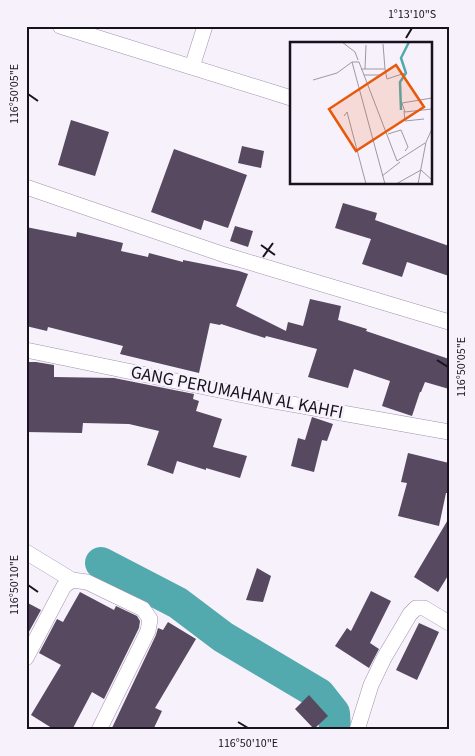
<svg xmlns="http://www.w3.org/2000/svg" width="475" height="756" font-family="'Source Sans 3',sans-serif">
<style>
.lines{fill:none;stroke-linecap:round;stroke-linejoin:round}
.river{stroke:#53aaae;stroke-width:32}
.building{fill:#564960}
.minor-casing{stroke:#a193ac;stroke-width:16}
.minor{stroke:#fff;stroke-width:15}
.ticks{fill:none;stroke:#18121c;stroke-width:2}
.labels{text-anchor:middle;stroke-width:5;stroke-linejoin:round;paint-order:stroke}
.street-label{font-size:18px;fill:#18121c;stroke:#f7f1fc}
.inset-river{fill:none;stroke:#53aaae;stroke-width:2.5}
.inset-road{fill:none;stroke:#9e98a2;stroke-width:1}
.view{fill:#e8590c;fill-opacity:0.15;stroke:#e8590c;stroke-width:2.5}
.inset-edge{fill:none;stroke:#18121c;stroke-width:2.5}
.neatline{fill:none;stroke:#18121c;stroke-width:2}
.ticks-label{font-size:12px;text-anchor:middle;fill:#18121c}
</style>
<rect width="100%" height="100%" fill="#f7f1fc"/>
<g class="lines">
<path class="river" d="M101,563L178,603L223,637L319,694L334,713L335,730"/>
</g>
<path class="building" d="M71,120L109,132L95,176L58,165Z
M242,146L264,151L261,168L238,163Z
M174,149L247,175L228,228L204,220L201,230L151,212Z
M343,203L377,213L375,220L449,246V276L407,262L402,277L362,264L371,239L335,228Z
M235,226L253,231L248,247L230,241Z
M26,227L76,237L77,232L123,243L121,251L148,257L149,253L183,262V260L239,271L248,274L236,306L286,331L288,322L303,326L310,299L341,306L338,320L367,329L366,331L449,359V389L425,382L421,392H420L412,416L382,406L390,381L354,369L348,388L308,377L317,349L266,336L265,338L221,324L220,325L210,323L199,373L120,354L123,346L48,327L47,331L26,326Z
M26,362H36L54,365V377L114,378L194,394L193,399L199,401L196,411L222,419L213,447L247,456L240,478L206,468V470L177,461L173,474L147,465L159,431L129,424L83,423L82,433L26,432Z
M312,417L333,424L327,441L322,440L314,472L291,466L298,438L305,440Z
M408,453L449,463V493H446L439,526L398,516L407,483L401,482Z
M449,518V574L438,592L414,577Z
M257,568L271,576L263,602L246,600Z
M371,591L391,601L370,643L379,649L369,668L335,646L347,628L351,631Z
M80,592L114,610L116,606L137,616L140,621L139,628L104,699L92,692L72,730H55L31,715L61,665L39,653L57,619L63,622Z
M26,602L41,610L26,637Z
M168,622L196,639L155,708L162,711L153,730H111L156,635L158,628L163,630Z
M419,623L439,632L417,680L396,670Z
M309,695L328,716L314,729L295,709Z"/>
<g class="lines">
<defs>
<path id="minor" d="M60,26L291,98
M192,67L205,26
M26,187L225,255L449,322
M26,350L263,399L449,432
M26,552L72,580
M26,658L64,586L72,580L87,582L143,609L150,619L148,631L99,730
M357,730L371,685L384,658L410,614L416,608H424L449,623"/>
</defs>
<use href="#minor" class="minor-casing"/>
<use href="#minor" class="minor"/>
</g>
<path class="ticks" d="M406,38L412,28M28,94L38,101M261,245L275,255M263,257L273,243M437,360L448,367M28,585L38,592M238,722L248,728"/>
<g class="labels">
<g class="street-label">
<text transform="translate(237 392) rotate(11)" y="6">GANG PERUMAHAN AL KAHFI</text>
</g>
</g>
<g transform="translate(290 42)">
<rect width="142" height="142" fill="#f7f1fc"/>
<path class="inset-river" d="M111,68L110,40L116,31L111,16L119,0"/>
<path class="inset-road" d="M52,0L65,10L68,18M93,2L95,27M71,27H95L97,37L115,31M75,27L76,3M74,33H90M23,38L47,31L62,20M142,56L112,61L115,70L142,67M114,69L115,79L134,77M54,74L57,70L76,142M98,92L111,88L118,105L115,109M92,134L110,120M95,142L62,20H69L107,119L135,101M106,142L131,128L142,138M128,142L136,100L142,87"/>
<path class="view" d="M106,23L134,65L66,109L39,67Z"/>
<rect width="142" height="142" class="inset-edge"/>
</g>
<rect width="475" height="756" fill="none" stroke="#f7f1fc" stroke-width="55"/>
<rect x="28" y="28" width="420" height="700" class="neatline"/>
<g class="ticks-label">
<text x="412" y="18">1°13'10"S</text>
<text transform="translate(14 94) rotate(-90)" y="4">116°50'05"E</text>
<text transform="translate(461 367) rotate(-90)" y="4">116°50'05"E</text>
<text transform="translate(14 585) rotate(-90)" y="4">116°50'10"E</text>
<text x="248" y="747">116°50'10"E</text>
</g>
</svg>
